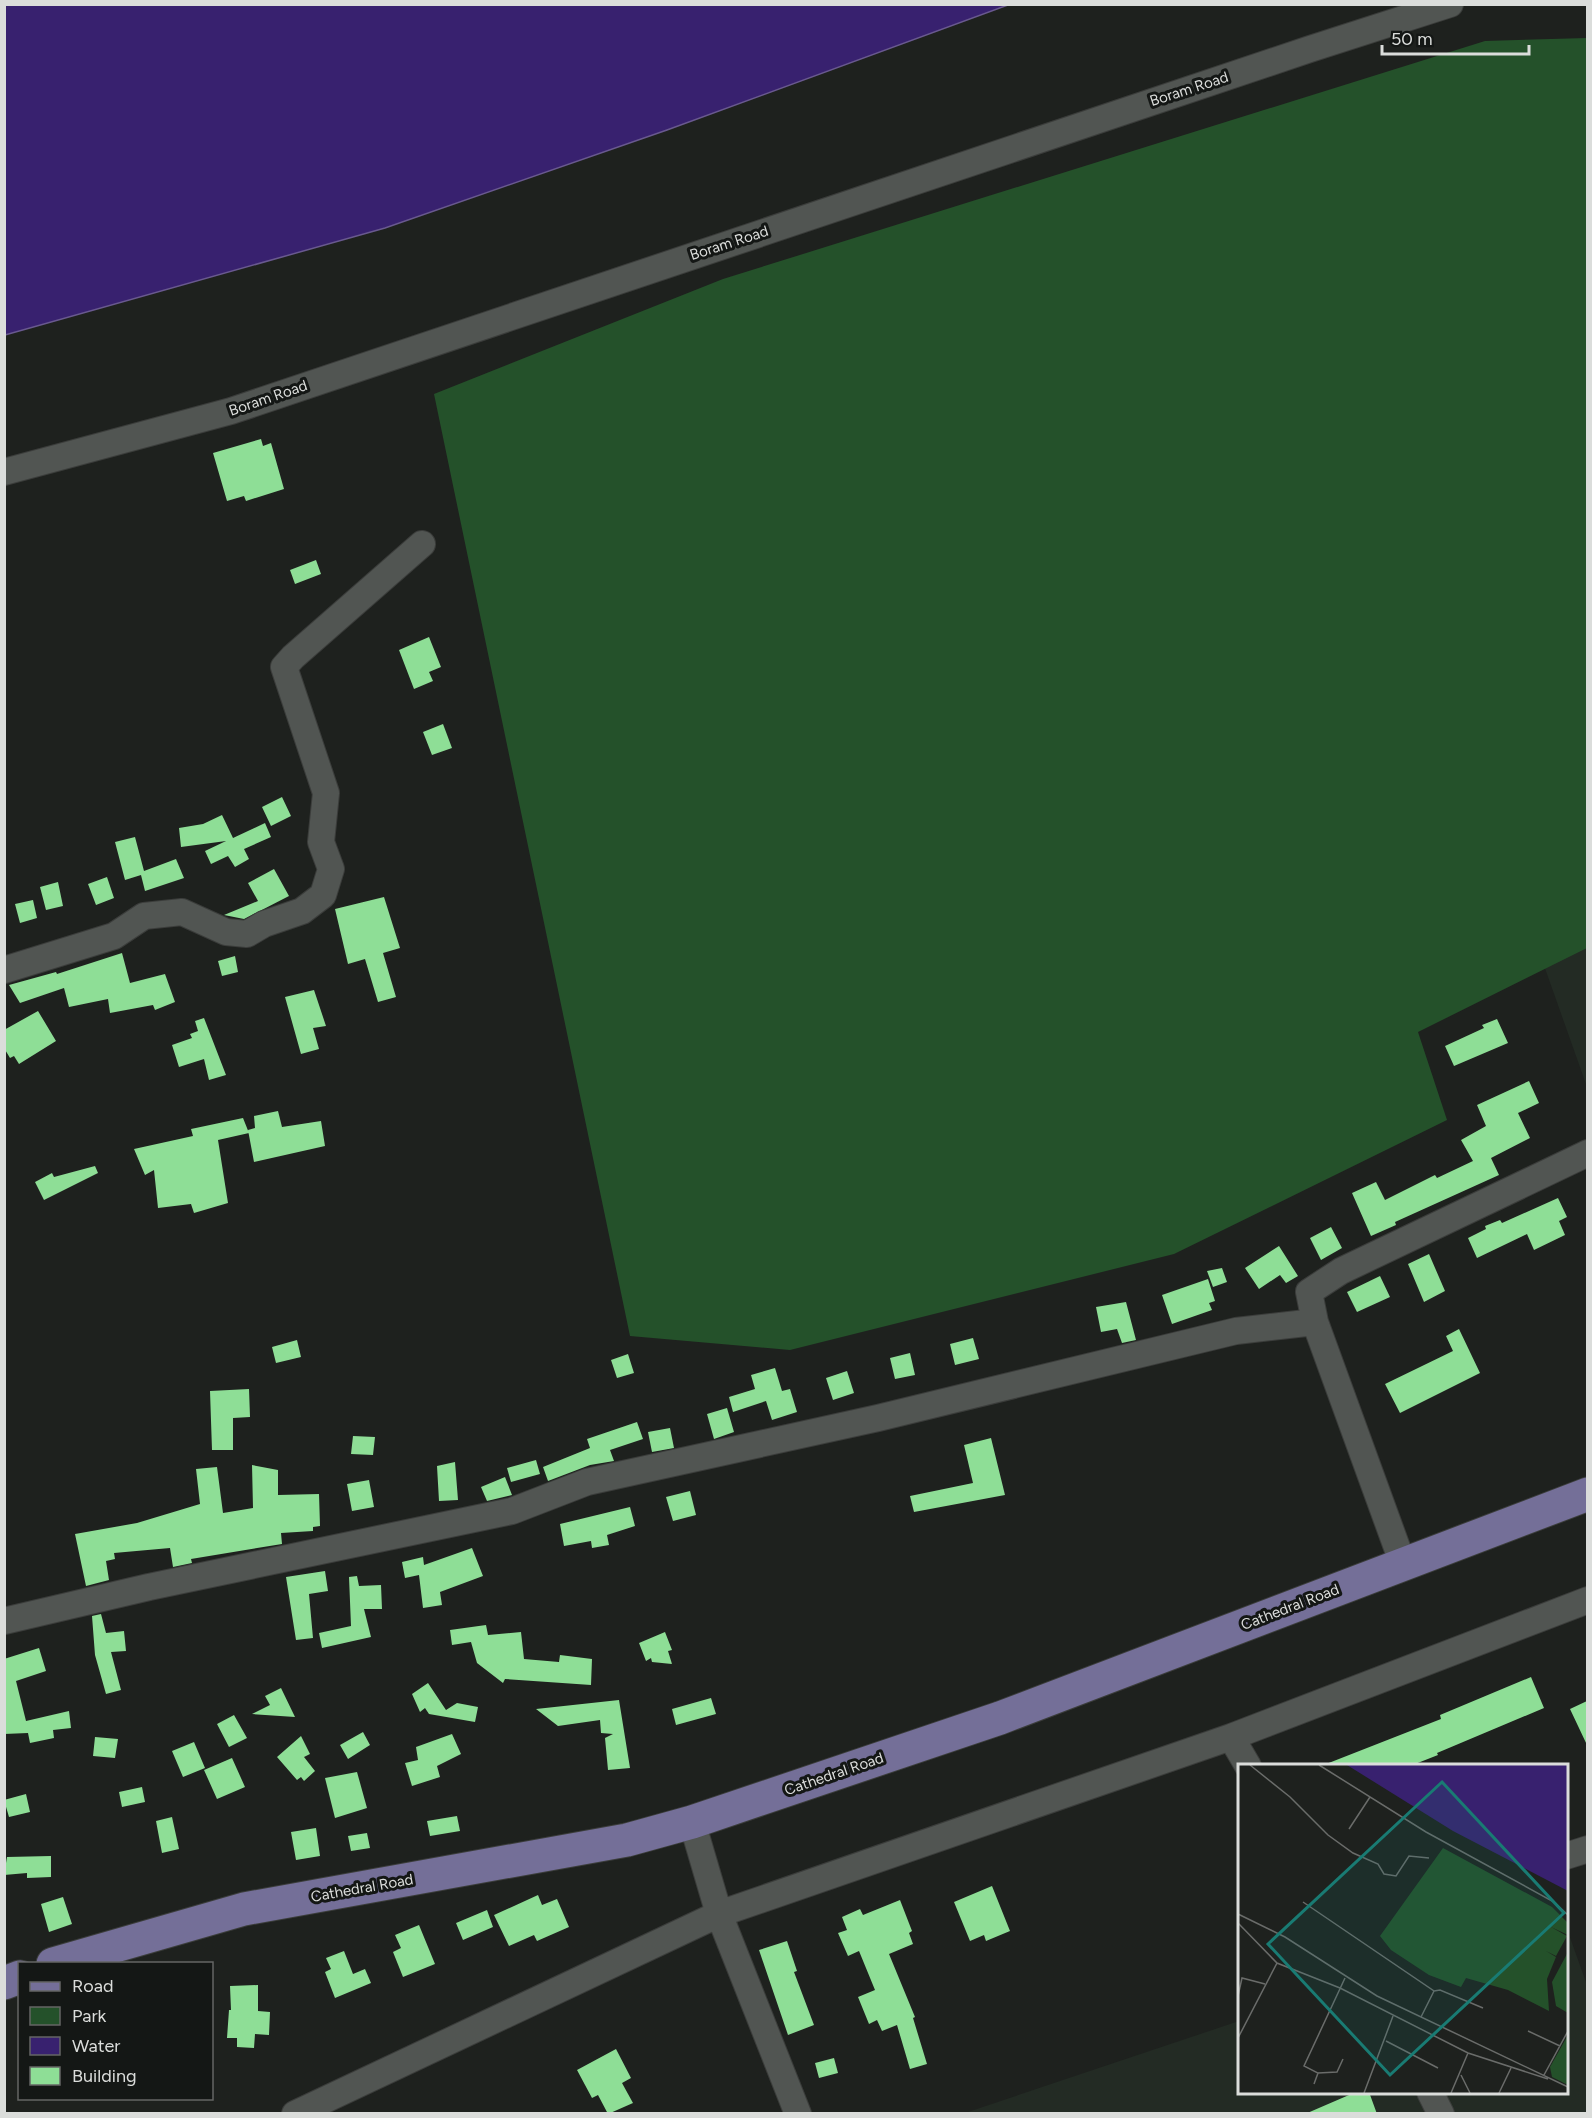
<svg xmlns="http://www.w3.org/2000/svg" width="1592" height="2118" font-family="Figtree,sans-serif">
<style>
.built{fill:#232b24}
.green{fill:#24512a}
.water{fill:#38216f;stroke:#69598f;stroke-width:1.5}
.building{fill:#8ede96}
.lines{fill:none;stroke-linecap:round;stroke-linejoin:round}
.minor-casing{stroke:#3b3d3b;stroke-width:28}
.major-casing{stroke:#3b3d3b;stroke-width:35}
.minor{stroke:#515552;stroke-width:26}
.major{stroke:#746f98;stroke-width:33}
.labels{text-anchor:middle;stroke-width:6;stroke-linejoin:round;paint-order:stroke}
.street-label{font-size:15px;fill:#dbdddb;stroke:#141715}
.inset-road{fill:none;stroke:#6a6c6a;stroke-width:1.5}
.view{fill:#197b73;fill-opacity:0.15;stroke:#197b73;stroke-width:3}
.inset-edge{fill:none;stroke:#dbdddb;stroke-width:3}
</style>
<rect width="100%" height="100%" fill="#1e211e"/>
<path class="built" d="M1587,906V1087L1541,957Z
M1567,1929L1587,1985V2113L962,2114L1239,2021L1240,2092H1566Z"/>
<path class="green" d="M1587,38V948L1418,1032L1447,1120L1174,1254L790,1350L630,1336L434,394L723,279L1485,41Z"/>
<path class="water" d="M5,4H1008V5L667,130L385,228L5,335Z"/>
<path class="building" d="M261,439L263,446L271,443L284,489L246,501L244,496L227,501L213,453Z
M316,560L321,574L295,584L290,570Z
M429,637L441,667L429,672L433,681L414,689L399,650Z
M443,724L452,748L432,755L423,732Z
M282,797L291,816L271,826L262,807Z
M222,815L233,838L265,823L271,837L244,849L249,859L235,867L228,856L211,864L205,851L226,841L181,847L179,828L203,824Z
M135,837L144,871L176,859L184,878L145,891L141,875L125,880L115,842Z
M274,869L289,896L244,919L224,915L258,901L248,883Z
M107,877L114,898L96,905L88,884Z
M58,882L63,906L46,910L40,887Z
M384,897L400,948L383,953L396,997L378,1002L365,959L348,964L335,909Z
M33,900L37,918L20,923L15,904Z
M122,953L130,983L165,974L175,1002L155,1010L153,1005L110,1013L108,999L69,1007L64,988L20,1003L9,985L56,972L57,974Z
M235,956L238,972L222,976L218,961Z
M314,990L326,1026L313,1028L319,1049L301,1054L285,997Z
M38,1011L56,1041L19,1064L14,1056L10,1058L4,1048V1030Z
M204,1018L226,1075L209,1080L204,1059L179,1067L172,1045L192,1038L190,1034L198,1031L195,1021Z
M1497,1019L1508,1043L1454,1066L1445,1046L1484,1028L1482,1025Z
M1529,1081L1539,1103L1518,1113L1530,1138L1491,1158L1499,1175L1395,1222L1396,1225L1371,1236L1352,1193L1376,1182L1385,1200L1435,1175L1437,1178L1473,1161L1461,1140L1486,1126L1477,1105Z
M278,1111L282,1127L321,1121L325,1146L254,1162L248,1130L255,1128L254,1116Z
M243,1118L249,1133L218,1140L228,1203L194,1213L191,1204L158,1208L154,1170L145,1175L134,1149L193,1136L191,1129Z
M95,1166L98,1173L44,1200L35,1182L52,1173L54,1177Z
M1558,1198L1567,1217L1559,1221L1565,1235L1534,1250L1527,1234L1477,1258L1468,1238L1486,1229L1485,1226L1500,1220L1502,1223Z
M1331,1227L1342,1248L1321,1260L1310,1238Z
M1279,1246L1298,1276L1286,1283L1280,1275L1259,1289L1245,1268Z
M1429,1254L1445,1291L1424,1302L1408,1264Z
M1222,1268L1227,1282L1213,1287L1207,1271Z
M1380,1276L1390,1297L1357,1312L1347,1292Z
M1208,1279L1215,1301L1209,1303L1212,1310L1172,1324L1162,1295Z
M1126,1302L1136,1340L1122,1343L1117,1329L1101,1332L1096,1307Z
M1459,1329L1480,1373L1400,1413L1385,1384L1453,1351L1446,1336Z
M973,1338L979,1359L955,1365L950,1344Z
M297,1340L301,1357L276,1363L272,1347Z
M910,1353L915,1375L895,1379L890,1358Z
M628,1354L634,1373L617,1378L611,1360Z
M775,1368L782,1391L790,1389L797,1412L772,1420L766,1401L733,1412L729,1397L755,1389L751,1375Z
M847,1371L854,1393L833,1400L826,1378Z
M249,1389L250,1417L233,1418V1450H212L210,1391Z
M727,1408L734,1432L714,1439L707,1414Z
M637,1422L643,1439L610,1450L614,1461L590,1465L548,1481L543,1467L590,1448L587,1439Z
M670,1428L674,1448L652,1452L648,1432Z
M353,1436L375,1437L373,1455L351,1454Z
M991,1438L1005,1495L914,1512L910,1496L973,1483L964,1445Z
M536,1460L540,1474L511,1482L507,1468Z
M455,1462L458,1500L439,1501L437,1466Z
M252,1465L278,1470V1495L319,1494L320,1526L313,1527V1531L281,1533L282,1544L191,1559L192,1563L173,1567L170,1548L114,1553L115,1559L106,1561L109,1580L86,1586L75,1534L137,1523L200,1504L196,1469L217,1467L223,1513L253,1508Z
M505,1477L512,1495L487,1501L481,1487Z
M369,1480L374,1507L352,1511L347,1484Z
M690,1491L696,1515L673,1521L666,1497Z
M630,1507L635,1526L607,1535L609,1545L592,1548L591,1541L564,1546L560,1524Z
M472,1548L483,1576L440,1592L442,1605L423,1608L419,1575L405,1578L402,1562L423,1557L424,1565Z
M325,1571L328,1591L309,1594L313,1638L296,1640L286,1577Z
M357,1576L359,1586L381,1585L382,1609H364L371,1637L322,1648L319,1633L351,1626L349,1577Z
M101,1614L106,1633L124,1631L126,1651L111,1652L121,1690L106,1694L95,1655L92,1616Z
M486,1625L488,1635L521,1632L524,1659L559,1662L560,1655L592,1659L591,1685L505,1679L503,1683L477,1663L471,1642L452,1645L450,1630Z
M665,1632L672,1650L668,1651L672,1664L652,1662L651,1658L646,1661L639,1643Z
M39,1648L46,1671L16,1681L26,1721L69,1711L71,1728L53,1730L54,1738L30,1743L28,1733L4,1734V1659Z
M1531,1677L1544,1708L1437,1753L1438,1755L1410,1766H1321L1441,1719L1440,1715Z
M428,1683L446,1710L457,1703L478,1707L475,1722L429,1714L425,1708L420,1712L412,1694Z
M281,1688L295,1717L252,1714L270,1705L265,1696Z
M711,1698L716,1714L676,1725L672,1709Z
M619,1700L630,1768L608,1770L605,1738L613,1734L601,1733L600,1720L558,1726L536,1709Z
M1587,1701V1745L1570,1709Z
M234,1715L247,1738L229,1747L217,1724Z
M363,1732L370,1745L348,1759L340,1745Z
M452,1734L461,1754L437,1766L440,1777L412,1786L405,1763L418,1760L416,1747Z
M301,1736L310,1754L304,1757L315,1771L304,1781L301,1777L297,1780L277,1757Z
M95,1737L118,1739L115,1758L93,1756Z
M194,1742L205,1768L183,1777L172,1751Z
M232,1758L245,1787L217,1799L204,1770Z
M357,1772L367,1808L335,1818L325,1778Z
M142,1787L145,1802L122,1807L119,1792Z
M26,1794L30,1812L9,1817L4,1800Z
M457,1816L460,1831L430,1836L427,1821Z
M172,1817L179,1849L162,1853L156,1821Z
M316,1828L320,1856L296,1860L291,1832Z
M367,1833L370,1848L351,1851L348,1836Z
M51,1856V1877L27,1878V1873L4,1875L7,1857Z
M992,1886L1010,1931L986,1941L984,1935L970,1941L954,1902Z
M538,1895L542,1905L557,1899L569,1927L537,1941L534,1935L509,1946L494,1915Z
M63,1897L72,1924L49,1932L41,1904Z
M900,1900L912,1931L909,1933L913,1944L889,1954L915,2017L913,2018L927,2064L910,2069L897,2025L882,2031L877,2020L869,2024L858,1997L875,1990L859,1951L848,1956L838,1933L847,1930L842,1917L860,1909L863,1915Z
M487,1910L493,1927L463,1940L456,1923Z
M419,1925L435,1964L403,1977L393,1952L401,1948L395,1935Z
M787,1941L797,1971L794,1972L814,2025L788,2035L759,1950Z
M344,1951L353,1974L365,1969L371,1983L335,1998L325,1972L331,1969L326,1958Z
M258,1985V2011L270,2012L269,2035L255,2034L254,2048L237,2047V2038H227L229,2010H231L230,1986Z
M616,2049L631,2078L622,2083L633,2103L608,2114L598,2095L592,2098L577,2070Z
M834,2058L838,2073L819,2078L815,2063Z
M1356,2092H1369L1377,2114H1305Z"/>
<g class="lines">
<defs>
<path id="minor" d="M4,472L231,411L1310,49L1450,4
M4,970L114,936L144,916L182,912L226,932L247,934L264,924L302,911L323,895L331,869L321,842L326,793L284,667L293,657L422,544
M1315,1322L1309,1292L1341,1271L1588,1153
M4,1621L149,1587L512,1511L587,1482L878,1418L1236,1331L1315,1322L1403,1564
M1231,1737L1248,1766
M692,1822L719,1914L798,2114
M1566,1856L1588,1849
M1430,2092L1441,2114
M295,2114L719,1914L1231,1737L1588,1600"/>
<path id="major" d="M53,1964L244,1909L627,1840L692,1822L1000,1718L1588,1494
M4,1983L20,1977"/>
</defs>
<use href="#minor" class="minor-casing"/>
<use href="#major" class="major-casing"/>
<use href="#minor" class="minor"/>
<use href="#major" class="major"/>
</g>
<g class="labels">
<g class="street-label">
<text transform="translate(1189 89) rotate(-18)" y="5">Boram Road</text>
<text transform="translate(729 243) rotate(-18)" y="5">Boram Road</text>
<text transform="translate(268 398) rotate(-19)" y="5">Boram Road</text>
<text transform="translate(1290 1607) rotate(-21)" y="5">Cathedral Road</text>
<text transform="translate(834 1774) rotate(-19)" y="5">Cathedral Road</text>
<text transform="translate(362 1888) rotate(-10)" y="5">Cathedral Road</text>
</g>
</g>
<g transform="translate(1238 1764)">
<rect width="330" height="330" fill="#1e211e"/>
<path d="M205,84L314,143L330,159V171L313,163L329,172L318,192L308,187L318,193L309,215L311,247L270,226L228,214L223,223L191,211L153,186L142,172ZM330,188V249L318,242L314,218ZM330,271V321L314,313L312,303Z" fill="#24512a"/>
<path d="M109,1H330V127L215,67Z" fill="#38216f"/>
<path class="inset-road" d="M12,1L52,33L90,71L115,89L140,100L146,110L158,112L171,92L191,94M81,1L188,68L316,138L330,151M111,65L132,33M65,138L196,227L183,253M0,150L47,173L139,232L330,323M0,159L39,199L102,224L230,289L310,315M196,227L202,226L245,244M0,232L4,214L27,220M290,267L322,282M0,274L39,199M148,277L200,304M80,309L99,308L105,295M223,311L232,329M306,311L330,267M76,320L80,309L66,302L107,214M126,329L155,252M213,329L230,289M261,329L273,304"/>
<path class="view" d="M204,18L326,149L152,311L30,180Z"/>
<rect width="330" height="330" class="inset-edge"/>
</g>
<rect width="1592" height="2118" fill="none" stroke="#dbdddb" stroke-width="12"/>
<rect x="18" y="1962" width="195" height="138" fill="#141715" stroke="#646664" stroke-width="1.5"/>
<rect x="30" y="1982" width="30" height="9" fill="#746f98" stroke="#646664" stroke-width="1.5"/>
<text x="72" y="1992" font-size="18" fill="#dbdddb">Road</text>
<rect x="30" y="2007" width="30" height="18" fill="#24512a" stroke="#646664" stroke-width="1.5"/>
<text x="72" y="2022" font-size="18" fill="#dbdddb">Park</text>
<rect x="30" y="2037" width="30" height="18" fill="#38216f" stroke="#646664" stroke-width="1.5"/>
<text x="72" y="2052" font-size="18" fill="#dbdddb">Water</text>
<rect x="30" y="2067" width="30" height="18" fill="#8ede96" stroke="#646664" stroke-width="1.5"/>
<text x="72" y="2082" font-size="18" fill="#dbdddb">Building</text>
<path d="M1382 45v9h147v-9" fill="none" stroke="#dbdddb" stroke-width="3"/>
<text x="1391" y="45" font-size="18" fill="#dbdddb" stroke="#141715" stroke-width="4.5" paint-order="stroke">50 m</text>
</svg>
